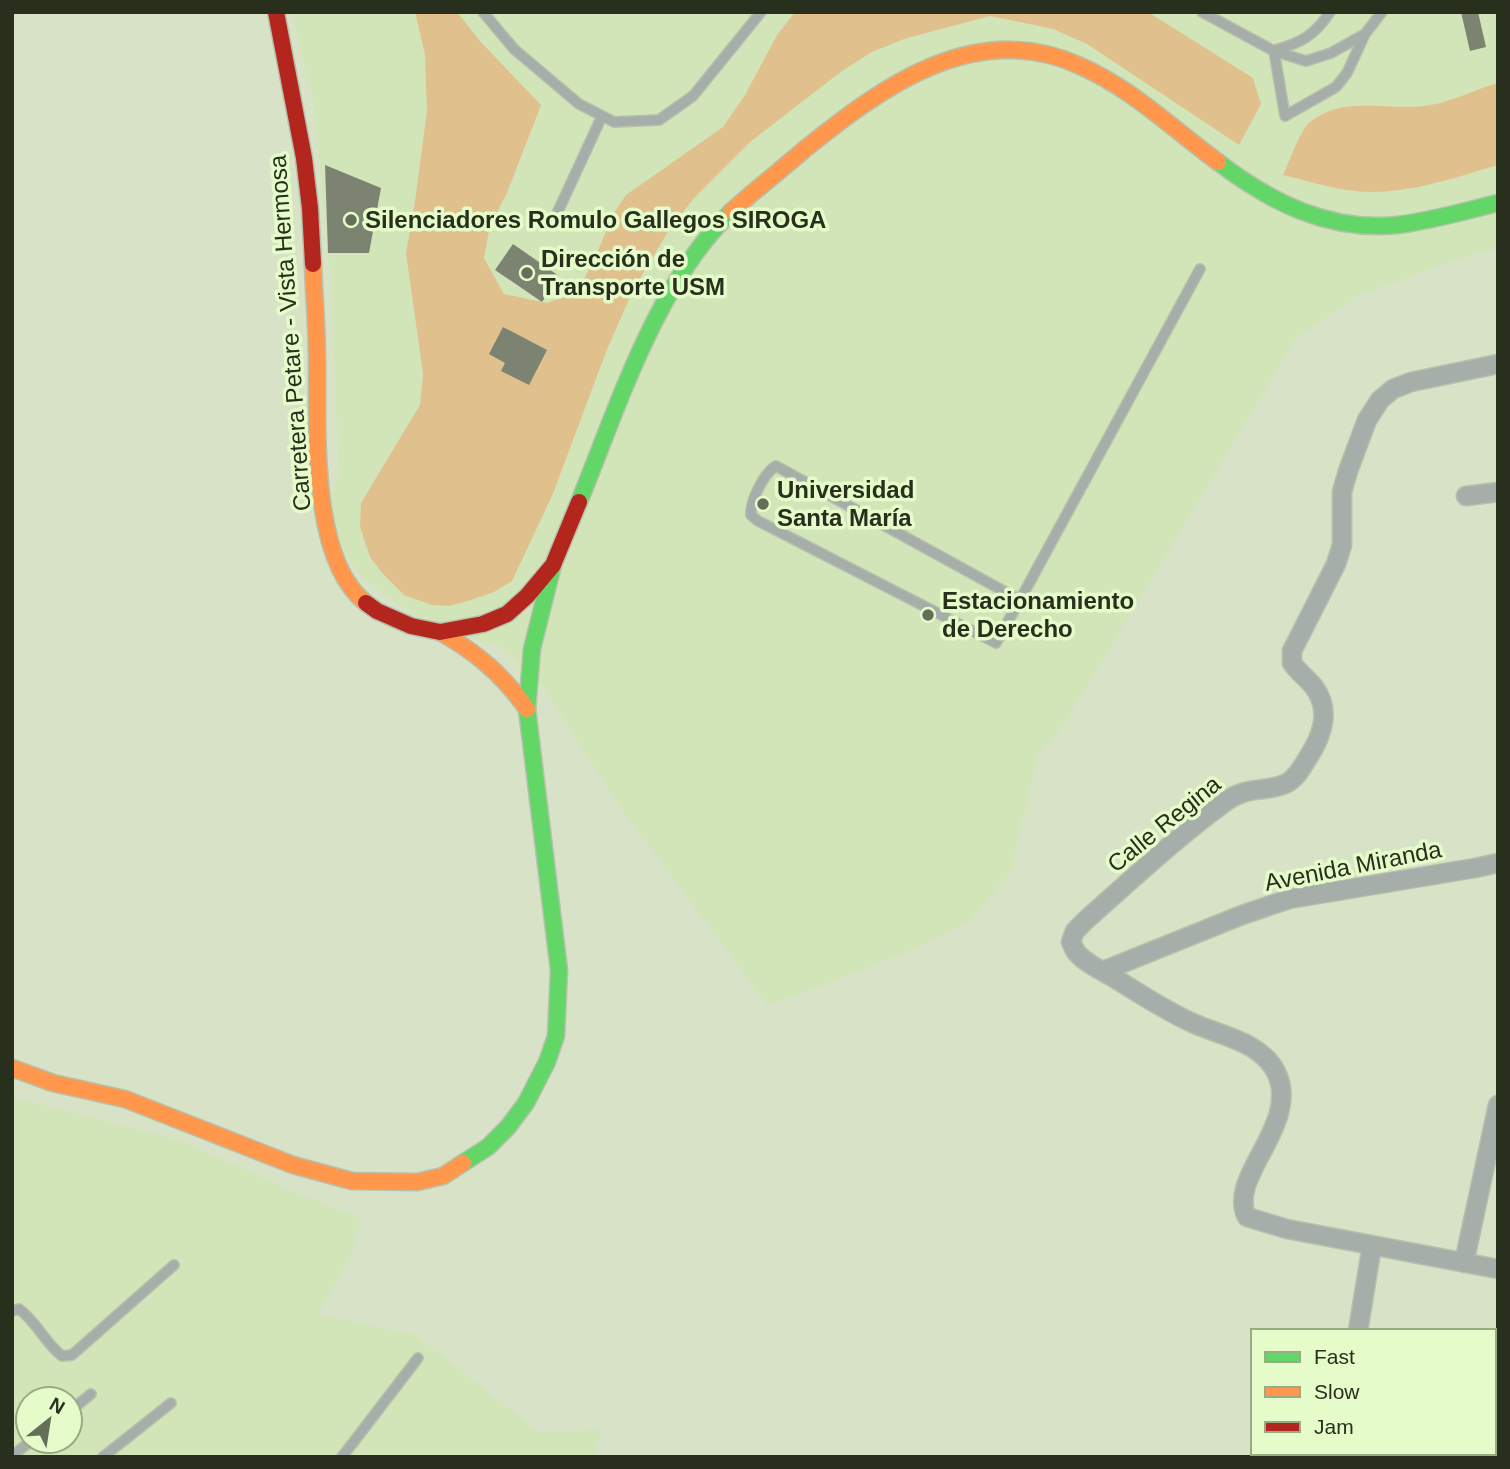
<svg xmlns="http://www.w3.org/2000/svg" width="1510" height="1469" font-family="Arial,sans-serif">
<style>
.built{fill:#d2e5b9;fill-rule:evenodd}
.green{fill:#e0c18d}
.building{fill:#7c8370}
.lines{fill:none;stroke-linecap:round;stroke-linejoin:round}
.lane-casing{stroke:#b7c0ab;stroke-width:12}
.street-casing{stroke:#b7c0ab;stroke-width:21}
.fast-casing{stroke:#b7c0ab;stroke-width:19}
.slow-casing{stroke:#b7c0ab;stroke-width:19}
.jam-casing{stroke:#b7c0ab;stroke-width:19}
.lane{stroke:#a5aea9;stroke-width:9}
.street{stroke:#a5aea9;stroke-width:18}
.fast{stroke:#63d668;stroke-width:16}
.slow{stroke:#ff974d;stroke-width:16}
.jam{stroke:#b3261e;stroke-width:16}
.poi-dot{fill:#656e58;stroke:#e5fbc9;stroke-width:2.5}
.labels{text-anchor:middle;stroke-width:7;stroke-linejoin:round;paint-order:stroke}
.poi-label{font-size:24px;font-weight:bold;fill:#28301d;stroke:#e5fbc9;text-anchor:start}
.street-label{font-size:24px;fill:#28301d;stroke:#e5fbc9}
</style>
<rect width="100%" height="100%" fill="#d7e2c7"/>
<path class="built" d="M292,12H1498V248L1458,259L1359,295L1296,338L1063,726L1038,752L1011,871L969,922L907,952L768,1006L616,802L541,683L496,644L440,632L381,592L363,578L344,553L326,524L333,484L339,476L331,281L312,87H309Z
M12,1097L182,1141L290,1190L362,1219L350,1257L318,1314L416,1335L539,1432L601,1430L594,1457H12ZM28,1399H70V1441H28Z"/>
<path class="green" d="M415,12H457L480,41L541,105L507,193L490,225L484,258L504,294L546,303L565,297L580,286L593,262L614,213L626,195L723,127L745,95L777,35L795,12H1148L1253,78L1261,104L1239,145L1087,44L1053,29L990,16L904,39L872,52L842,71L750,142L695,197L669,230L633,290L606,352L552,496L512,581L494,592L471,600L449,606L432,605L404,595L383,574L370,557L360,527L361,503L420,405L423,374L406,253L415,201L427,111L425,55Z
M1498,83V165C1450,179 1398,198 1347,190C1326,187 1304,180 1283,175C1289,163 1300,130 1310,122C1347,92 1393,114 1436,104C1457,99 1477,89 1498,83Z"/>
<path class="building" d="M1461,12H1478L1486,47L1470,51Z
M325,165L381,188L369,253H328Z
M513,244L559,276L542,302L495,270Z
M503,327L547,350L529,385L501,371L505,363L489,354Z"/>
<g class="lines">
<defs>
<path id="lane" d="M483,12L514,49L579,104L614,122L659,120L693,96L761,12
M1202,12L1274,51L1285,116L1336,87L1347,73L1365,34
M1275,50C1301,43 1315,35 1330,12
M1274,51L1306,61L1331,53L1365,34L1382,12
M554,220L602,116
M1020,600L776,466C764,473 750,501 751,515L758,521L996,643L1020,600L1200,269
M12,1311L19,1309C37,1322 45,1343 62,1356L72,1355L174,1265
M70,1411L91,1394
M12,1456L31,1441
M103,1457L171,1403
M342,1457L418,1358"/>
<path id="street" d="M1498,364L1411,382L1393,389L1380,400L1367,420L1348,471L1342,492V545L1336,564L1292,651V663C1298,672 1307,678 1314,687C1331,710 1323,734 1309,756C1303,766 1296,779 1285,784C1263,793 1248,785 1225,802C1176,838 1131,880 1086,920L1075,931L1071,942C1073,946 1074,949 1076,952C1084,962 1100,970 1111,976C1139,993 1165,1011 1195,1024C1222,1036 1261,1042 1276,1072C1302,1124 1226,1177 1247,1217L1287,1229L1498,1269
M1466,496L1498,492
M1103,971L1242,915L1289,899L1475,868L1498,863
M1464,1263L1498,1105
M1358,1331L1372,1245"/>
<path id="fast" d="M1218,162C1270,202 1329,232 1397,225C1431,221 1465,211 1498,203
M579,502C618,407 656,283 732,211
M463,1163L488,1147L508,1127L526,1103L547,1062L556,1036L559,970L527,709L532,649L553,565"/>
<path id="slow" d="M732,211C756,189 781,170 805,149C883,86 975,19 1078,65C1130,87 1173,129 1218,162
M313,264C314,296 317,328 317,361C318,425 309,559 366,603
M440,632C476,652 503,675 527,709
M12,1068L53,1083L125,1099L293,1165L352,1181L417,1182L443,1176L463,1163"/>
<path id="jam" d="M276,12L304,158L310,208L313,264
M366,603L377,611L411,626L440,632L483,624L507,614L527,596L553,565L579,502"/>
</defs>
<use href="#lane" class="lane-casing"/>
<use href="#street" class="street-casing"/>
<use href="#fast" class="fast-casing"/>
<use href="#slow" class="slow-casing"/>
<use href="#jam" class="jam-casing"/>
<use href="#lane" class="lane"/>
<use href="#street" class="street"/>
<use href="#fast" class="fast"/>
<use href="#slow" class="slow"/>
<use href="#jam" class="jam"/>
</g>
<g class="poi-dot">
<circle cx="351" cy="220" r="7"/>
<circle cx="527" cy="273" r="7"/>
<circle cx="763" cy="504" r="7"/>
<circle cx="928" cy="615" r="7"/>
</g>
<g class="labels">
<g class="poi-label">
<text x="365" y="228">Silenciadores Romulo Gallegos SIROGA</text>
<text x="541" y="267">Dirección de<tspan x="541" dy="28">Transporte USM</tspan></text>
<text x="777" y="498">Universidad<tspan x="777" dy="28">Santa María</tspan></text>
<text x="942" y="609">Estacionamiento<tspan x="942" dy="28">de Derecho</tspan></text>
</g>
<g class="street-label">
<text transform="translate(290 333) rotate(-94)" y="8">Carretera Petare - Vista Hermosa</text>
<text transform="translate(1164 824) rotate(-39)" y="8">Calle Regina</text>
<text transform="translate(1353 866) rotate(-11)" y="8">Avenida Miranda</text>
</g>
</g>
<rect width="1510" height="1469" fill="none" stroke="#28301d" stroke-width="28"/>
<rect x="1251" y="1329" width="245" height="126" fill="#e5fbc9" stroke="#99aa84" stroke-width="2"/>
<rect x="1265" y="1352" width="35" height="10" fill="#63d668" stroke="#99aa84" stroke-width="2"/>
<text x="1314" y="1364" font-size="21" fill="#28301d">Fast</text>
<rect x="1265" y="1387" width="35" height="10" fill="#ff974d" stroke="#99aa84" stroke-width="2"/>
<text x="1314" y="1399" font-size="21" fill="#28301d">Slow</text>
<rect x="1265" y="1422" width="35" height="10" fill="#b3261e" stroke="#99aa84" stroke-width="2"/>
<text x="1314" y="1434" font-size="21" fill="#28301d">Jam</text>
<g transform="translate(49 1420) rotate(30)"><circle r="33" fill="#e5fbc9" stroke="#99aa84" stroke-width="2"/>
<path d="M0-5L12 26L0 18L-12 26Z" fill="#656e58"/>
<text y="-10" font-size="19" font-weight="bold" text-anchor="middle" fill="#28301d">N</text>
</g>
</svg>
